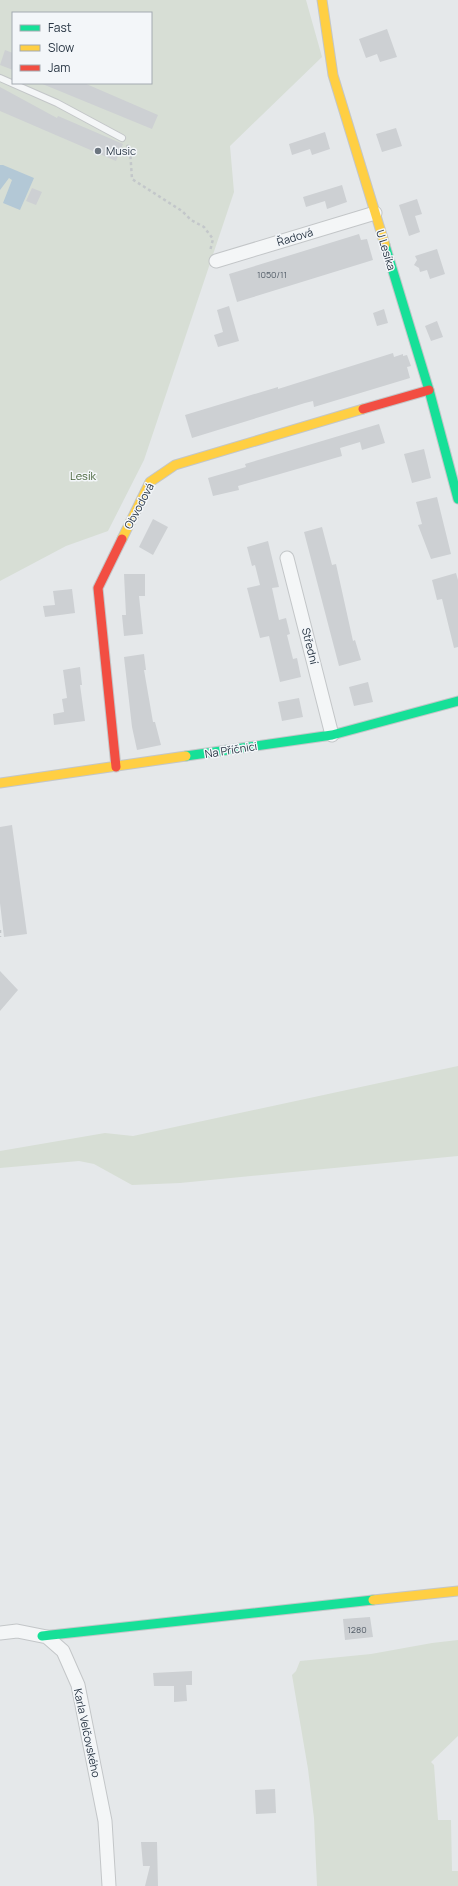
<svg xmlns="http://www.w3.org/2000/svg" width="458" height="1886" font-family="Manrope,sans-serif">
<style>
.green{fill:#d7ded5;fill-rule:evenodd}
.water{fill:#b3c8d6}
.building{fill:#cdd0d3}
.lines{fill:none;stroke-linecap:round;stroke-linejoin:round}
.lane-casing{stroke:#c3c6c8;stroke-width:8}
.street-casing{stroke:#c3c6c8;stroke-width:15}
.fast-casing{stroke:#c3c6c8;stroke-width:11}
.slow-casing{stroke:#c3c6c8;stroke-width:11}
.jam-casing{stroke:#c3c6c8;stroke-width:11}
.path{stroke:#c3c7ca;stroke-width:2.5;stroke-dasharray:3 3;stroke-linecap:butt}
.lane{stroke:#f4f6f7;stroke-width:6}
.street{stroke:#f4f6f7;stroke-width:13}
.fast{stroke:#16e098;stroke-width:9}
.slow{stroke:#ffcf43;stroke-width:9}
.jam{stroke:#f24e42;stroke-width:9}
.poi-dot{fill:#6b757f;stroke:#f3f6f9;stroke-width:1.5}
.labels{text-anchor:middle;stroke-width:3;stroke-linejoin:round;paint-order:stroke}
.number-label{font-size:9px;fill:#545e69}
.poi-label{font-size:11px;fill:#2a3745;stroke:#f3f6f9;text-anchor:start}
.street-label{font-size:11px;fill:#2a3745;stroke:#f3f6f9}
.park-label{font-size:11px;fill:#446236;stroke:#f3f6f9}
</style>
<rect width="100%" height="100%" fill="#e5e8ea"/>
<path class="green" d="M0,0H306L322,57L230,146L234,192L144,460L108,531L66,546L0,581ZM13,13H151V83H13Z
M458,1066V1156L180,1183L132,1185L94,1164L79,1161L0,1168V1151L105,1133L133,1136Z
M458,1640V1736L431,1762L434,1765L438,1820H451L452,1871H458V1886H317L314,1818L308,1769L292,1675L296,1671L300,1661L371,1654L432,1643Z"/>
<path class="water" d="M0,165H3L34,178L20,210L3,203L12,180L9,178L0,190Z"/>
<path class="building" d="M387,29L397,57L380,62L377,54L366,58L359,39Z
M5,50L13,53V70L0,65Z
M40,83H84L158,115L152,129Z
M0,87L57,118L58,116L123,144L116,161L0,111Z
M396,128L402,146L382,152L376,134Z
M325,132L330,149L312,155L310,149L292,155L289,144Z
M342,185L347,202L327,209L325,201L306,207L303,197Z
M32,188L42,192L36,205L26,201Z
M417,199L422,214L415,216L420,232L409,236L399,205Z
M359,234L361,240L367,239L373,260L237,302L229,274Z
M437,249L445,274L430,279L427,270L420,272L419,268L414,265L417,260L415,256Z
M229,306L239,341L218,347L214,335L223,332L217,310Z
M384,309L388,323L377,326L373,313Z
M437,321L443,337L431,341L425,326Z
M393,353L394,357L403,354V356L407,355L411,366L407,367L410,378L314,407L313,401L305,403L192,438L185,415L278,387V389Z
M379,424L385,443L362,450L360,442L340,448L342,456L238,486L239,490L213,496L208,478L246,467L245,464Z
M424,449L431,478L412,483L404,454Z
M437,497L451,554L431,559L418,525L422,524L416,502Z
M153,519L168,527L153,555L139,547Z
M322,527L332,565L336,564L353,641L355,640L361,660L339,666L304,532Z
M268,541L279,587L272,588L279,620L286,618L290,634L287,635L293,659L297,658L301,677L280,682L269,636L260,638L247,588L260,585L255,565L252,566L247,547Z
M456,573L458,580V647L454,648L442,599L437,600L432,580Z
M124,574H145V596H139L143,634L124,636L122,615H126Z
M72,589L75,613L45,617L43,606L55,605L53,591Z
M144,654L146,670H144L153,722H155L161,745L137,750L132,727L124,657Z
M80,667L82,685H80L85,721L54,725L53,714L64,712L62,699L67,698L63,670Z
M368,682L373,702L354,706L349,687Z
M299,698L303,717L282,721L278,702Z
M12,825L27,934L4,937L0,903V827Z
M0,971L18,990L0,1011Z
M370,1617L373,1637L345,1640L343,1619Z
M192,1671V1685H186L187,1701L174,1702V1686H154L153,1673Z
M275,1789L276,1813L256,1814L255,1790Z
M141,1842H157L158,1886H145L150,1866H143Z"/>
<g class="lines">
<defs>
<path id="lane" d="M0,78L57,103L122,138"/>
<path id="street" d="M216,261L375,213
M287,558L332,735
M0,1633L17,1631L47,1637L63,1651L78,1685L105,1821L109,1886"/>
<path id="fast" d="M385,245L429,390L458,499
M186,756L332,735L458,701
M42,1636L373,1600"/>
<path id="slow" d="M322,0L333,75L385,245
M122,539L150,482L175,465L363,409
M0,783L186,756
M373,1600L458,1591"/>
<path id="jam" d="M363,409L429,390
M116,767L98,588L122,539"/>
</defs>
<use href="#lane" class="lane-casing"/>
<use href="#street" class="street-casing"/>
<use href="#fast" class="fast-casing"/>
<use href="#slow" class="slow-casing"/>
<use href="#jam" class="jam-casing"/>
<path class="path" d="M127,145L130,150L132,179L182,211L191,220L204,227L213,239L210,251
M0,930V937"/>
<use href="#lane" class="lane"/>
<use href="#street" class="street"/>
<use href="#fast" class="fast"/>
<use href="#slow" class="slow"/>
<use href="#jam" class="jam"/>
</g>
<circle class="poi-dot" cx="98" cy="151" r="4"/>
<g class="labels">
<g class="number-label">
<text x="272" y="278">1050/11</text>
<text x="357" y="1633">1280</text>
</g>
<g class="poi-label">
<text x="106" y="155">Music</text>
</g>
<g class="street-label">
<text transform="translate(295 237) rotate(-17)" y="4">Řadová</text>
<text transform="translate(386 250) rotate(73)" y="4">U Lesíka</text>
<text transform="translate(139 506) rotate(-62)" y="4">Obvodová</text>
<text transform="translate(310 646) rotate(76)" y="4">Střední</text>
<text transform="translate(231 750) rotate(-9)" y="4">Na Příčnici</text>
<text transform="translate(87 1733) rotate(78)" y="4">Karla Velčovského</text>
</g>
<g class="park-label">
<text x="83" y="480">Lesík</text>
</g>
</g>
<rect x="12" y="12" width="140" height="72" fill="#f3f6f9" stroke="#a3aab1"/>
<rect x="20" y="25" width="20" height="6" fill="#16e098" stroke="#a3aab1"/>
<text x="48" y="32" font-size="12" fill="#2a3745">Fast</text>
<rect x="20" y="45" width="20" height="6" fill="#ffcf43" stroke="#a3aab1"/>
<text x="48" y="52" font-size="12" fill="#2a3745">Slow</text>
<rect x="20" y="65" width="20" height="6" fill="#f24e42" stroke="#a3aab1"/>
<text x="48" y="72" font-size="12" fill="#2a3745">Jam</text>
</svg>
